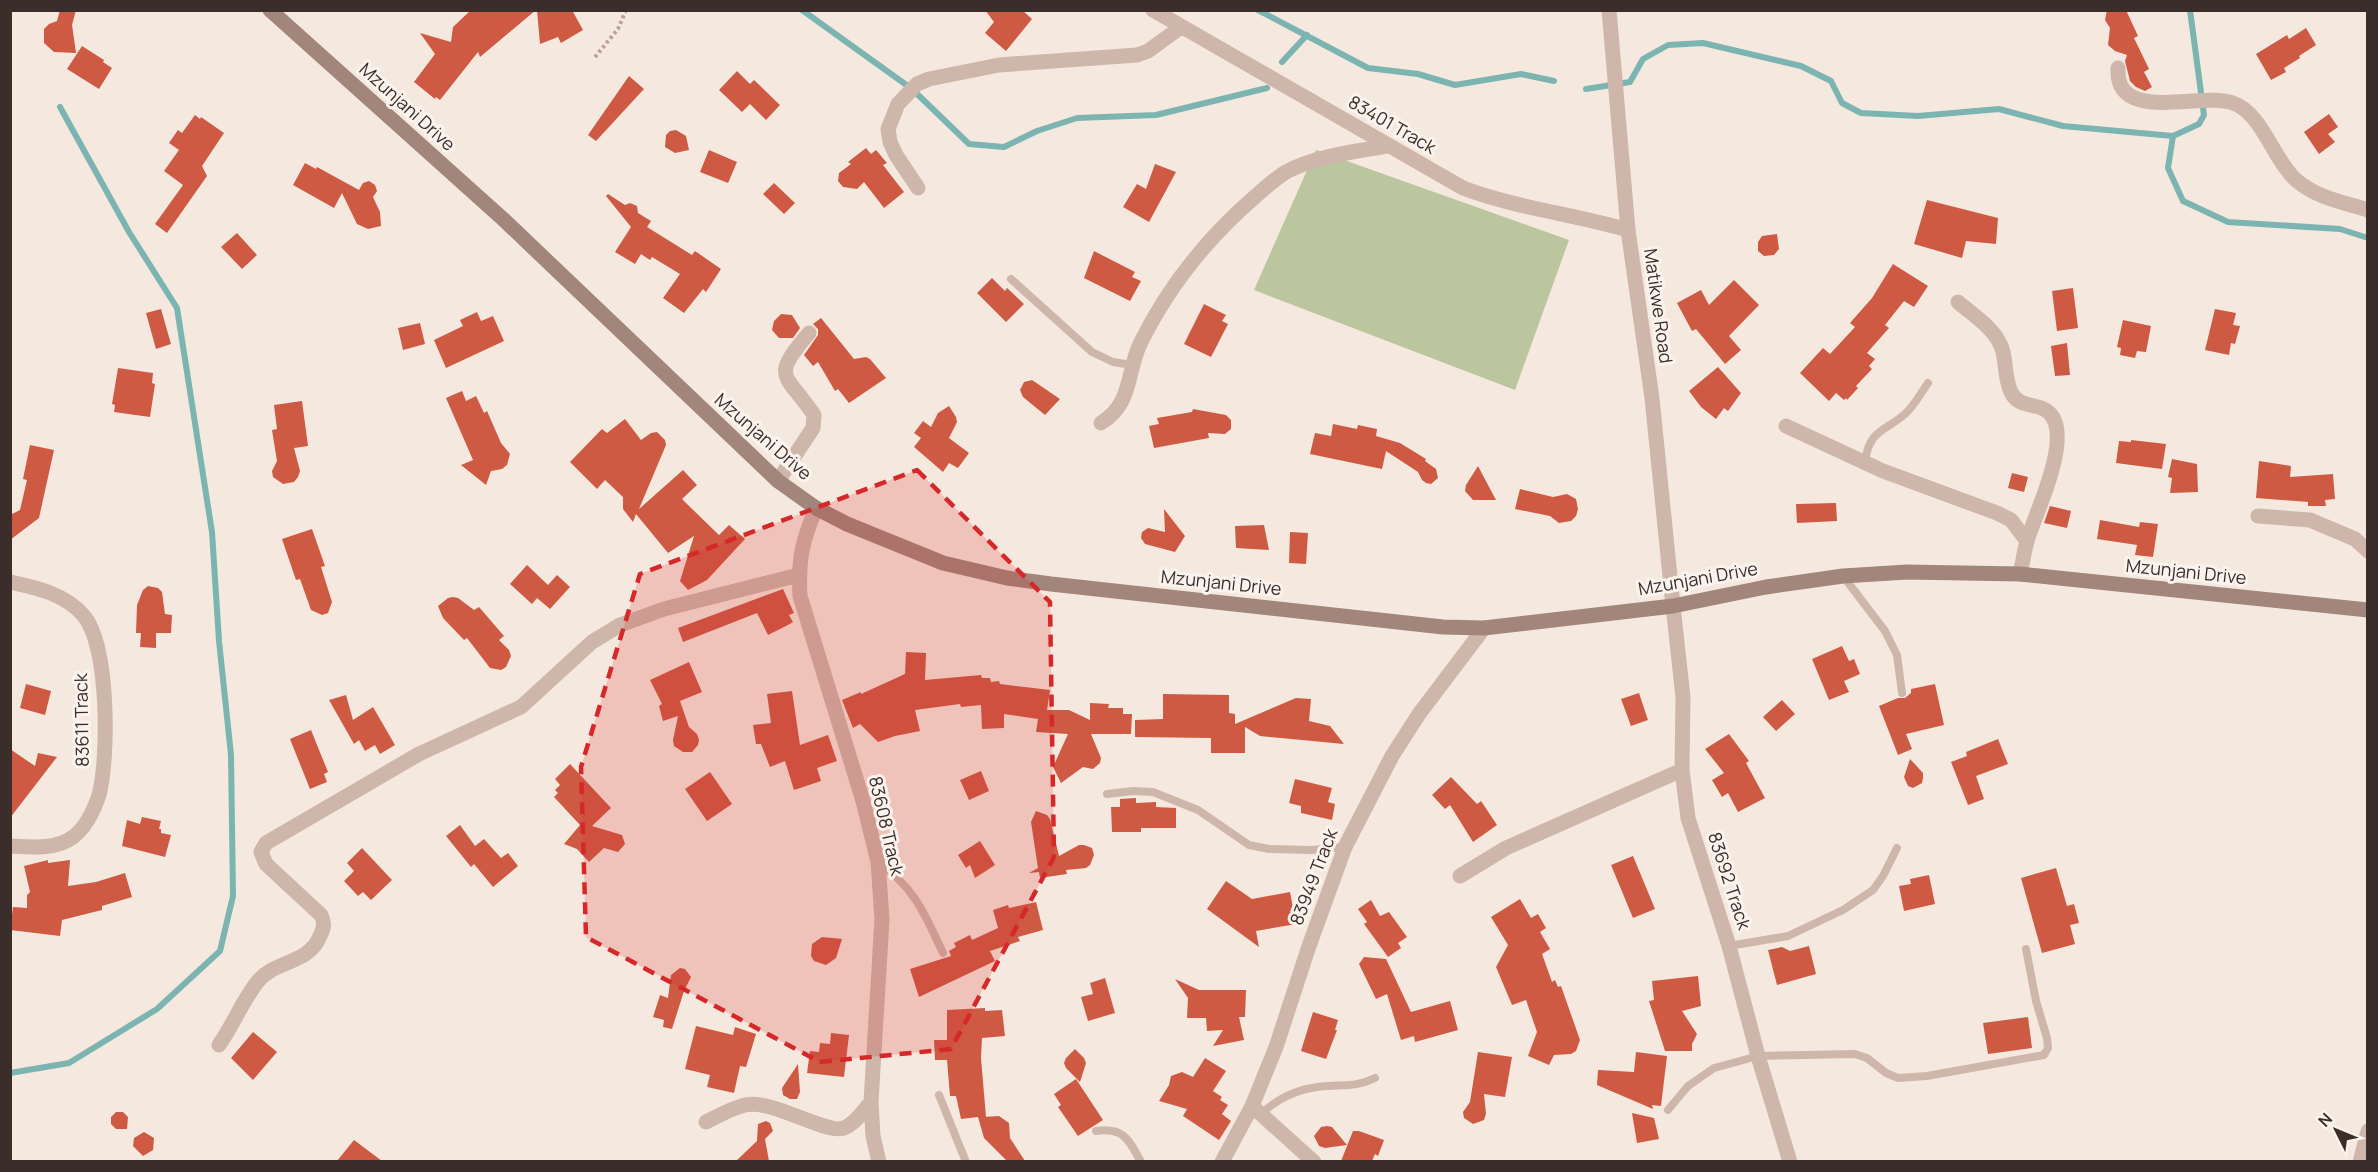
<svg xmlns="http://www.w3.org/2000/svg" width="2378" height="1172" font-family="Manrope,sans-serif">
<style>
.green{fill:#bbc59e}
.lines{fill:none;stroke-linecap:round;stroke-linejoin:round}
.stream{stroke:#7cb4b2;stroke-width:6}
.building{fill:#ce5a44}
.path{stroke:#baa194;stroke-width:4;stroke-dasharray:3 3;stroke-linecap:butt}
.service{stroke:#ceb7aa;stroke-width:8}
.minor{stroke:#ceb7aa;stroke-width:15}
.tertiary{stroke:#ceb7aa;stroke-width:15}
.secondary{stroke:#a2867b;stroke-width:15}
.marked{fill:#d62828;fill-opacity:0.2;stroke:#d62828;stroke-width:4.5;stroke-dasharray:12 8;stroke-linejoin:round}
.labels{text-anchor:middle;stroke-width:6;stroke-linejoin:round;paint-order:stroke}
.street-label{font-size:18px;fill:#3b2e2a;stroke:#fbf3ed}
</style>
<rect width="100%" height="100%" fill="#f5e9df"/>
<path class="green" d="M1316,150L1569,240L1515,390L1254,290Z"/>
<g class="lines">
<path class="stream" d="M802,10L912,89L969,144L1004,147L1037,131L1077,118L1156,115L1267,88
M1258,10L1368,68L1418,74L1455,85L1521,74L1554,81
M1282,62L1307,35
M1586,89L1630,82L1643,59L1668,45L1703,43L1801,66L1831,81L1842,103L1861,113L1918,116L1999,109L2063,126L2173,136L2199,124L2204,115L2190,10
M2173,136L2168,168L2183,201L2228,222L2340,229L2368,238
M10,1073L69,1063L157,1009L220,951L233,896L231,755L219,641L212,532L177,308L129,232L60,107"/>
</g>
<path class="building" d="M60,10H76L72,25L76,53L54,52L44,43V29L49,24L57,21Z
M471,10H536L480,57L478,52L440,100L436,97L435,99L414,82L435,54L420,33L451,42L453,27Z
M537,10H572L583,30L561,43L558,37L540,44Z
M985,10H1022L1032,19L1006,51L985,33L994,22Z
M2107,10H2126L2138,36L2134,38L2149,69L2144,72L2152,87L2145,91L2136,87L2130,81L2125,61L2127,55L2115,51L2108,45L2110,28L2105,20Z
M2306,28L2316,45L2299,56L2300,58L2284,68L2286,72L2271,80L2256,54L2287,35L2289,39Z
M82,46L104,60L103,62L112,68L99,89L67,69Z
M737,71L750,84L754,80L780,105L766,120L750,104L742,112L719,90Z
M629,76L644,89L596,141L588,135Z
M2329,114L2338,127L2328,134L2335,142L2319,154L2304,132Z
M195,115L200,119L201,117L224,133L202,166L207,176L167,233L155,224L183,185L164,171L179,150L169,143L178,130L182,133Z
M676,130L686,136L689,150L675,153L665,147L666,135L670,131Z
M866,148L871,154L876,150L887,163L883,165L904,192L884,208L864,182L857,189L843,187L838,181L839,173L851,164L848,162Z
M709,150L737,162L728,183L700,172Z
M305,163L316,169L317,167L359,190L363,183L369,181L375,185L377,191L373,197L380,212L381,226L368,229L357,224L342,193L334,208L293,185Z
M1155,164L1176,172L1149,222L1123,207L1137,184L1146,189Z
M774,183L795,203L784,214L763,194Z
M608,194L625,205L630,203L637,206L638,213L651,221L647,227L692,255L695,251L721,269L706,292L703,289L684,313L663,298L680,274L652,257L650,260L641,254L635,264L615,252L631,227L606,196Z
M1927,200L1998,218L1996,244L1966,241L1962,258L1914,244Z
M237,233L257,255L242,269L221,247Z
M1777,234L1779,249L1774,255L1764,256L1758,251V242L1762,236Z
M1094,251L1135,272L1132,277L1141,281L1130,301L1084,278Z
M1893,264L1928,286L1914,307L1904,301L1885,325L1889,328L1867,353L1875,359L1869,366L1872,369L1856,386L1858,388L1847,400L1846,398L1844,400L1836,393L1829,401L1800,373L1823,348L1830,354L1855,327L1850,323L1872,298Z
M992,278L1005,291L1007,288L1024,304L1006,322L977,293Z
M1734,280L1759,305L1729,336L1741,350L1725,364L1696,329L1692,331L1677,303L1701,290L1709,305Z
M2073,288L2078,328L2057,331L2052,291Z
M1204,304L1226,315L1222,321L1228,324L1211,357L1184,344Z
M161,309L171,344L156,349L146,313Z
M2215,309L2236,313L2233,325L2240,326L2235,344L2231,343L2229,355L2205,350Z
M477,312L481,321L493,316L504,341L446,368L434,340L463,326L460,320Z
M781,314L792,315L800,328L793,338H779L772,330L774,321Z
M821,318L854,359L866,357L870,359L886,378L849,403L838,389L835,391L818,362L813,366L804,355L818,335V329L813,324Z
M2123,320L2151,326L2146,352L2137,351L2135,358L2120,355L2121,348L2117,347Z
M420,323L425,344L403,350L398,328Z
M2067,343L2070,375L2055,376L2051,346Z
M1718,367L1741,393L1728,411L1724,408L1716,419L1701,407L1689,391Z
M118,368L153,373L152,383L155,384L150,417L114,412L115,405L112,404Z
M1032,380L1060,399L1045,415L1023,397L1020,390L1024,382Z
M462,391L466,401L476,396L484,413L487,411L501,443L510,454L507,465L502,469L491,471L486,485L461,465L473,460L446,398Z
M302,401L308,446L294,448L300,471L298,477L294,482L283,484L273,477L272,471L277,461L272,430L277,429L274,405Z
M949,406L956,417L957,422L949,438L969,453L958,468L949,463L943,472L914,447L921,438L914,433L923,421L931,427L938,413Z
M1193,409L1226,415L1231,420V429L1225,434L1208,433L1209,438L1154,448L1149,426L1159,424L1157,418L1192,412Z
M625,419L641,440L651,433L657,432L665,440L666,445L639,509L683,470L697,485L682,499L688,505L719,535L729,525L745,539L707,580L688,590L680,581L694,536L668,553L636,514L633,522L623,509V497L605,480L597,489L570,462L602,429L607,433Z
M1333,424L1357,429L1358,425L1377,429L1376,436L1400,443L1426,459L1425,461L1436,469L1438,478L1431,484L1426,483L1422,480L1418,472L1386,451L1382,469L1310,454L1315,433L1331,436Z
M2131,440L2166,444L2162,469L2116,463L2119,441L2131,442Z
M30,445L54,450L39,518L10,540V515L20,510L27,480L23,479Z
M2172,459L2197,464L2198,492L2170,493L2172,478L2168,477Z
M2259,461L2291,466L2290,477L2333,474L2335,499L2325,500L2326,506H2308V502L2256,498Z
M1478,466L1496,500H1473L1465,491L1466,485Z
M2012,473L2028,477L2024,492L2008,488Z
M1520,489L1553,497L1567,494L1576,499L1578,509L1576,516L1571,521L1559,523L1550,516L1515,509Z
M1836,503L1837,521L1797,523L1796,504Z
M2050,506L2071,511L2067,528L2044,523Z
M1164,509L1185,536L1175,552L1145,544L1141,538L1142,532L1148,528L1165,532Z
M2100,520L2139,527L2140,522L2158,524L2153,557L2135,555L2137,545L2097,539Z
M1264,525L1269,550L1236,548L1235,526Z
M312,529L325,566L321,567L332,602L328,613L322,615L311,610L300,579L296,580L282,539Z
M1290,532L1308,533L1306,564L1289,563Z
M527,565L548,585L557,575L570,587L550,609L537,598L532,604L510,584Z
M148,586L158,588L162,592L165,614L172,615L171,633H156V648L140,647L141,633H136L137,605L143,590Z
M783,589L794,613L789,615L793,622L786,626L768,635L757,613L683,642L678,628Z
M453,597L458,598L474,610L479,607L504,636L499,640L509,650L511,656L506,667L501,670L490,668L467,638L464,640L443,618L438,606L448,598Z
M1842,646L1849,661L1854,659L1860,674L1844,681L1849,692L1829,700L1812,659Z
M906,652L926,653L925,680L981,675L982,678H990L991,682L999,681L1000,684L1050,690L1047,710H1069L1090,720V703L1109,704L1108,708H1123V714H1132L1131,734H1091L1101,758L1100,763L1093,769L1083,767L1061,783L1053,767L1068,734L1036,732L1038,719L1004,714V728L982,729L981,705L961,707L960,704L915,710L920,731L895,736L878,742L860,724L853,728L842,700L861,692V694L905,674Z
M689,662L702,692L680,701L689,727L697,734L699,740L698,745L692,752H683L674,746L673,740L678,716L663,721L659,706L662,704L650,680Z
M26,684L51,691L45,715L20,708Z
M1935,684L1944,725L1906,734L1912,749L1898,755L1879,706L1898,698H1905L1911,693V689Z
M792,691L800,745L828,735L837,761L817,768L821,781L794,790L785,761L770,767L761,744H756L753,725L771,723L767,694Z
M1639,693L1648,720L1631,726L1621,699Z
M1163,694L1229,695V713L1235,714V724L1296,698L1311,699L1309,721L1330,726L1344,744L1260,736L1245,727V753H1211V738L1135,737V720L1163,719Z
M346,695L353,720L373,707L395,745L380,754L375,745L365,751L359,740L354,744L329,700Z
M1782,700L1795,714L1776,731L1763,717Z
M311,730L328,772L324,774L327,782L310,789L290,739Z
M1729,734L1749,761L1746,763L1765,798L1738,812L1728,793L1722,797L1712,780L1724,773L1705,749Z
M1998,739L2008,764L1976,776L1984,799L1968,805L1951,762L1967,756L1966,752Z
M10,749L35,766L38,753L57,757L10,818Z
M1910,759L1923,773V778L1922,783L1913,788L1908,786L1904,777Z
M570,764L611,808L592,826L622,835L625,844L618,852L604,848L589,862L577,849L564,844L580,825L554,797L558,793L555,790L560,785L555,779Z
M981,771L989,791L969,800L960,780Z
M710,772L732,804L707,821L685,789Z
M1451,777L1477,804L1481,801L1497,825L1473,842L1450,805L1445,809L1432,795Z
M1295,779L1332,788L1328,802L1335,804L1332,820L1301,813V806L1289,803Z
M1136,798V803L1156,802V807L1176,808V828H1141V832H1112L1111,807H1120V799Z
M1036,811L1047,815L1050,819L1059,856L1079,845H1084L1092,848L1094,855L1090,865L1086,868L1066,870L1067,874L1040,878L1039,872L1029,873L1038,868L1031,822Z
M142,817L161,821L159,829H161V833L171,835L165,857L122,846L127,820L140,824Z
M460,825L475,846L484,839L501,858L508,853L518,866L493,887L474,864L471,867L446,836Z
M980,841L995,865L975,878L970,865L966,868L958,855Z
M362,848L392,880L371,900L363,892L358,896L344,881L354,871L347,863Z
M1633,856L1655,909L1633,918L1611,865Z
M48,860V863L70,860L68,886L96,882L125,873L132,897L102,906V910L62,920L60,936L10,930L13,907L27,908V895L30,892L24,866Z
M2056,868L2067,906L2074,904L2079,923L2070,925L2075,944L2042,953L2021,878Z
M1929,875L1935,904L1904,911L1899,886L1911,884L1910,879Z
M1226,881L1252,899L1290,892L1296,924L1256,931L1259,947L1207,909Z
M1520,899L1531,918L1538,914L1546,928L1540,932L1550,949L1542,954L1552,982L1555,980L1558,987L1561,986L1580,1040L1576,1051L1571,1054L1554,1055L1549,1065L1528,1056L1537,1032L1526,1000L1512,1005L1496,967L1508,945L1491,917Z
M1371,900L1380,916L1389,912L1407,937L1398,943L1401,948L1388,957L1364,924L1367,922L1358,909Z
M1036,902L1043,930L1018,937L1020,941L990,951L995,961L919,997L910,969L951,956L949,951L956,947L954,943L970,935L972,940L998,928L993,910L1008,905L1009,908Z
M822,937L842,939L836,958L826,965L814,961L811,956L812,944Z
M1809,946L1816,974L1777,985L1768,950L1782,947L1790,951Z
M1364,957L1386,959L1411,1012L1450,1001L1458,1030L1415,1042L1414,1036L1401,1040L1387,994L1376,999L1359,964Z
M680,968L685,969L691,977L684,991L672,1029L663,1027L664,1020L653,1017L660,995L668,998L671,975Z
M1698,976L1701,1006L1682,1011L1697,1034L1692,1044V1051H1665L1649,1001L1654,1000L1652,981Z
M1105,978L1115,1013L1088,1021L1081,997L1093,994L1090,983Z
M1175,979L1199,990H1246L1245,1017H1239L1244,1040L1213,1046L1223,1030L1207,1031L1206,1018H1187L1188,998Z
M985,1008V1011L1002,1010L1005,1036L982,1038L981,1058L986,1117H983L999,1116L1009,1123L1010,1138L1025,1161H1007L984,1138L978,1117L961,1119L956,1096H950L947,1060H935L934,1040H947V1010Z
M1313,1012L1338,1020L1335,1030H1337L1326,1059L1301,1051Z
M2028,1017L2032,1048L1988,1054L1983,1023Z
M696,1026L733,1035L735,1027L756,1034L746,1067L740,1066L734,1093L707,1087L710,1075L685,1069Z
M253,1032L277,1052L253,1080L231,1058Z
M831,1033L849,1035L844,1077L807,1073L810,1051L819,1052L820,1043L830,1044Z
M1075,1049L1084,1058L1086,1063L1080,1082L1066,1068L1064,1063L1066,1058Z
M1478,1052L1512,1057L1505,1097L1484,1094L1486,1114L1484,1120L1473,1124L1464,1118L1463,1112L1470,1102Z
M1636,1052L1667,1056L1661,1106L1652,1105L1653,1109L1597,1085L1598,1070L1634,1072Z
M1205,1058L1226,1071L1213,1091L1222,1097L1220,1100L1228,1105L1222,1114L1231,1121L1219,1140L1183,1116L1187,1109L1159,1101L1169,1085L1171,1076L1182,1072L1193,1077Z
M798,1064L800,1092L797,1099H790L783,1095L782,1088Z
M1076,1079L1103,1120L1078,1136L1058,1107L1061,1105L1054,1094Z
M116,1112H123L128,1117L127,1129H116L111,1124V1117Z
M1632,1113L1654,1118L1659,1139L1637,1143Z
M766,1121L770,1123L773,1131L765,1139L769,1161H736L757,1141L758,1124Z
M1327,1126L1332,1127L1347,1145L1325,1148L1319,1146L1314,1136L1321,1127Z
M1353,1131H1359L1384,1140L1378,1156L1375,1154L1372,1161H1341Z
M144,1132L154,1138L153,1150L143,1156L133,1146L134,1138Z
M354,1140L382,1161H337Z"/>
<g class="lines">
<path class="path" d="M595,57L618,29L626,10"/>
<path class="service" d="M1011,279L1092,352L1113,362L1132,365
M1865,462C1869,430 1884,432 1905,414C1914,406 1921,393 1928,383
M1843,576L1885,631L1897,655L1902,693
M1107,794L1133,791L1153,792L1198,810L1249,845L1269,849L1312,850L1345,847
M878,863C914,886 925,915 943,953
M1729,946L1788,936L1843,910L1873,890L1883,876L1897,848
M939,1095L966,1162
M1668,1110L1688,1086L1714,1068L1758,1056L1855,1054L1867,1058L1886,1073L1898,1078L1927,1076L2044,1055L2048,1048L2047,1038L2036,1001L2026,949
M1261,1114C1280,1096 1302,1087 1329,1086C1347,1085 1359,1086 1375,1078
M1096,1131C1124,1127 1129,1140 1141,1162"/>
<path class="minor" d="M1153,10L1463,188C1516,208 1573,214 1628,230
M2118,68C2115,125 2202,91 2233,103C2262,113 2273,159 2296,180C2317,198 2342,202 2368,210
M918,188L896,155L890,142L888,129L898,104L917,84L929,79L999,65L1137,55L1148,51L1181,27
M1958,302C1974,316 1998,330 2003,352C2006,365 2005,379 2011,392C2019,410 2042,401 2052,416C2070,442 2037,510 2028,538C2024,550 2023,562 2020,574
M1101,423C1133,403 1126,374 1140,344C1168,287 1209,236 1257,195C1266,187 1276,178 1286,172C1316,156 1353,152 1387,146
M1786,426L1883,471L1997,513L2011,520L2027,541
M778,481L813,428L814,415C785,372 770,379 809,333
M816,508C802,542 798,559 800,596L863,801L878,862L882,919L871,1102L873,1136L879,1162
M2258,516L2310,520L2355,539L2368,551
M10,582C37,588 66,594 84,616C109,646 109,757 99,795C94,810 85,828 73,837C56,850 30,847 10,846
M1673,606L1683,697L1682,770L1688,818L1729,946L1758,1056L1790,1162
M1460,876L1506,848L1682,770
M219,1045C233,1025 243,1000 258,981C276,960 309,964 320,936C324,928 325,923 321,915L266,864L261,852L266,843L419,754L521,707L592,642L620,625L664,609L799,575
M1252,1106L1314,1162
M706,1122C718,1116 732,1108 745,1105C774,1099 826,1135 844,1128C855,1124 864,1110 871,1102
M1222,1162L1252,1106L1276,1047L1309,946L1345,847L1392,756L1419,714L1484,628"/>
<path class="tertiary" d="M1609,10L1628,230L1652,398L1673,606
M2360,1162L2368,1131"/>
<path class="secondary" d="M270,10L503,219L778,481L816,508L847,524L943,563L1007,578L1051,584L1443,627L1484,628L1673,606L1766,587L1843,576L1907,572L2020,574L2368,610"/>
</g>
<path class="marked" d="M917,470L1050,602L1054,857L951,1049L820,1062L586,937L581,767L640,574Z"/>
<g class="labels">
<g class="street-label">
<text transform="translate(407 107) rotate(42)" y="6">Mzunjani Drive</text>
<text transform="translate(1392 125) rotate(30)" y="6">83401 Track</text>
<text transform="translate(1658 306) rotate(82)" y="6">Matikwe Road</text>
<text transform="translate(763 437) rotate(41)" y="6">Mzunjani Drive</text>
<text transform="translate(2186 572) rotate(6)" y="6">Mzunjani Drive</text>
<text transform="translate(1698 579) rotate(-10)" y="6">Mzunjani Drive</text>
<text transform="translate(1221 583) rotate(6)" y="6">Mzunjani Drive</text>
<text transform="translate(82 720) rotate(-91)" y="6">83611 Track</text>
<text transform="translate(886 826) rotate(77)" y="6">83608 Track</text>
<text transform="translate(1314 877) rotate(-69)" y="6">83949 Track</text>
<text transform="translate(1729 881) rotate(72)" y="6">83692 Track</text>
</g>
</g>
<rect width="2378" height="1172" fill="none" stroke="#3b2e2a" stroke-width="24"/>
<g transform="translate(2336 1130) rotate(313)" stroke="#fbf3ed" stroke-width="4.5" paint-order="stroke">
<path d="M0-4.5L10 22L0 15L-10 22Z" fill="#3b2e2a"/>
<text y="-9" font-size="16" font-weight="bold" text-anchor="middle" fill="#3b2e2a">N</text>
</g>
</svg>
